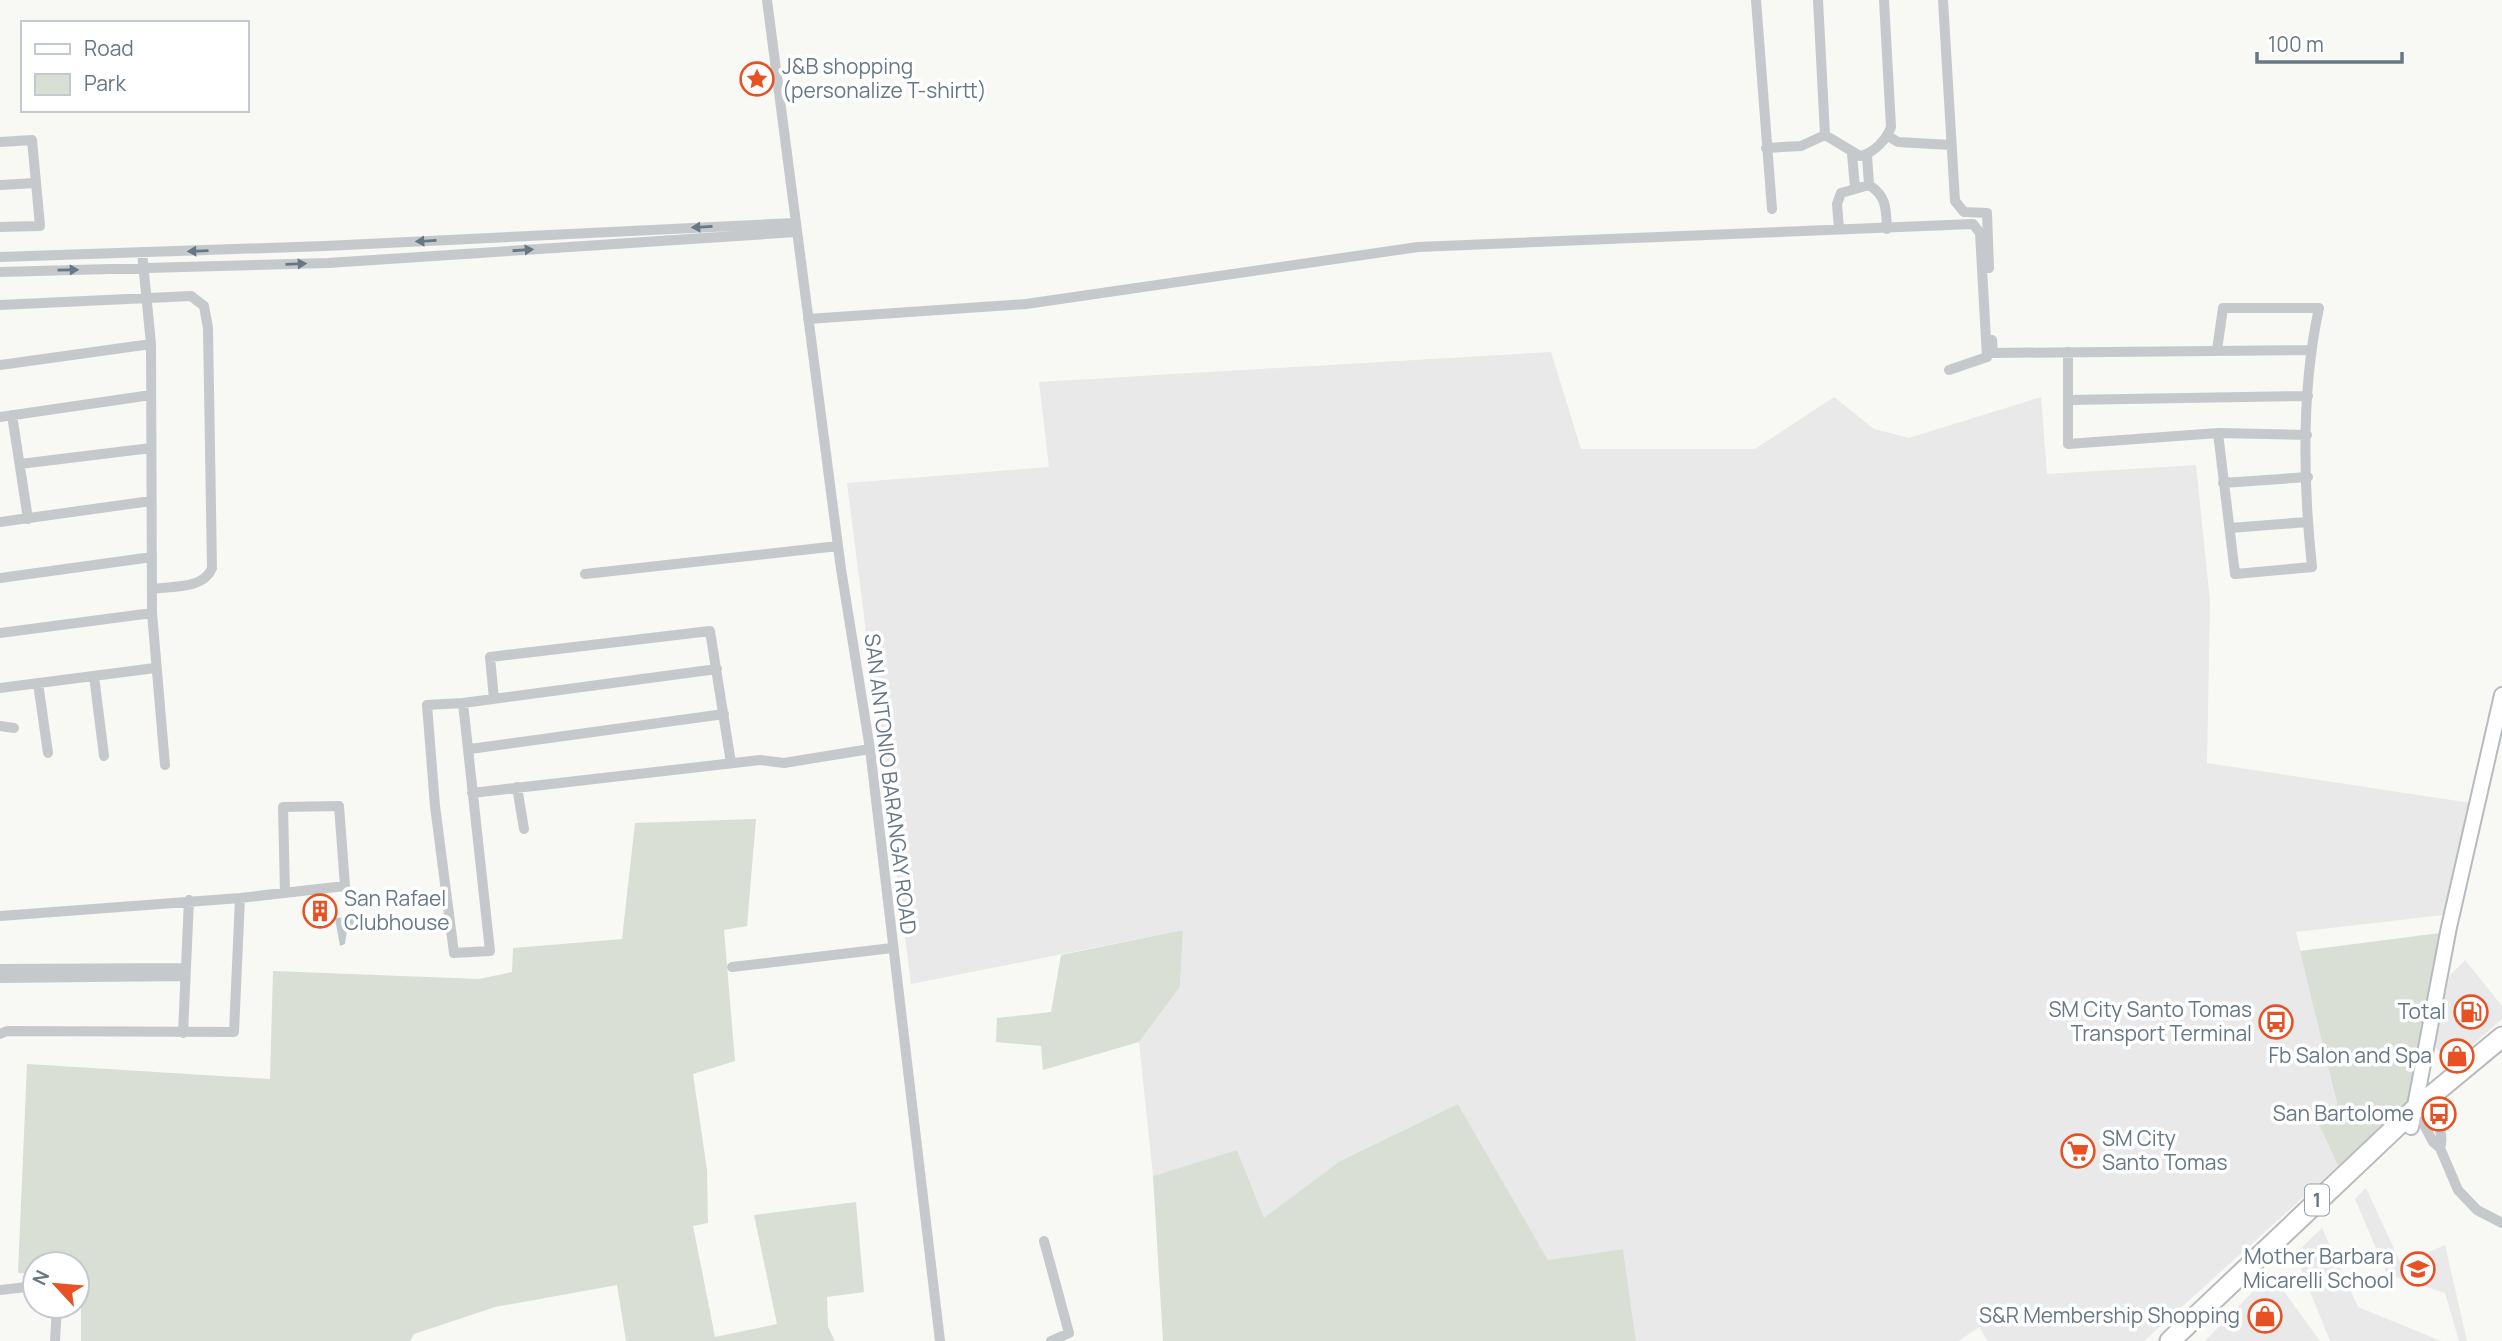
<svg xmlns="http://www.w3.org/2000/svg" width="2502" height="1341" font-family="Manrope,sans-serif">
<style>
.built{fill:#e8e9e8}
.green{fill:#d9dfd5}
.water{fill:#bdc9cd}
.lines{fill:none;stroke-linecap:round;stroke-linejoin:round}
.secondary-casing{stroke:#b5bbbf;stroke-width:18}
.highway-casing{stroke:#b8bbbe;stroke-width:23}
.street{stroke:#c5c9cc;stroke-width:10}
.secondary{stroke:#fff;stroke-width:14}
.highway{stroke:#fff;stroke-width:19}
.oneway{fill:#667886}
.labels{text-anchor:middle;stroke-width:7;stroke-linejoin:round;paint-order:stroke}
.shield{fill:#fff;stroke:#94a0aa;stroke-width:2}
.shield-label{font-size:19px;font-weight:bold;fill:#667886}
.poi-label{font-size:21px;fill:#667886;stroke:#fff;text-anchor:end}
.street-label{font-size:21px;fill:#667886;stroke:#fff}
</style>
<rect width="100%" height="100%" fill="#f8f8f4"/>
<path class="built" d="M1551,352L1581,449H1755L1834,397L1874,429L1909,438L2041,397L2047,474L2196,465L2210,601L2207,763L2471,803L2443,915L2296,932L2338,1109L2317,1120L2338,1166L2144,1341H1988L1979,1327L1959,1341H1636L1623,1249L1548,1260L1458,1104L1340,1161L1264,1219L1237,1150L1153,1176L1139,1042L1180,987L1183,930L911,984L847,483L1049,467L1039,382Z
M2465,960L2502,1006V1019L2451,1064L2432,1043L2450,975Z
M2366,1188L2401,1264L2445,1245L2467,1341H2459L2445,1293L2387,1274L2355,1199Z
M2322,1228L2358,1307L2441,1341H2330L2295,1254Z
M2264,1280L2273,1292L2280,1286L2320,1341H2205Z"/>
<path class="green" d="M756,819L747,926L724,930L735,1061L693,1074L707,1170L708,1223L693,1226L715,1337L777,1324L754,1215L856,1202L864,1292L827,1297L828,1327L835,1341H626L617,1285L495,1307L414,1334L410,1341H81V1275H77V1264H35V1274L18,1273L27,1064L270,1079L273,971L479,979L512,972L513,948L622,939L635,823Z
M1183,930L1180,987L1139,1042L1043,1070L1041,1046L996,1042L997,1018L1051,1012L1061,955Z
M2440,933L2407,1103L2338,1166L2317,1120L2338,1108L2300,951Z
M1458,1104L1548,1260L1623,1249L1636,1341H1163L1153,1176L1237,1150L1264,1218L1340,1161Z"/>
<path class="water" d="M350,917L356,921V929H347L345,944L340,946L335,918Z"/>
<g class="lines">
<defs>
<path id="secondary" d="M2411,1127L2449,927L2502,695"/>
<path id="highway" d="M2170,1341L2414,1110L2502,1037"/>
</defs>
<use href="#secondary" class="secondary-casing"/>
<use href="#highway" class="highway-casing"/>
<path class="street" d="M767,0L841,569L870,749L940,1341
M1756,0L1772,209
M1818,0L1825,135L1860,156C1873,154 1887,139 1891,127L1884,0
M1943,0L1955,201L1964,212L1987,213L1989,268
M1888,136L1898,142L1951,145
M0,142L32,140L40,226L0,227
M1766,148L1801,146L1825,135
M1852,154L1855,187
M1867,155L1869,185
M0,185L35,183
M1839,229L1837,204L1841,193L1869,185C1887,196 1886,210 1887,229
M142,252L151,344L152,613L165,765
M0,257L325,246L795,223
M0,272L328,263L796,232
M0,305L191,296L204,306L208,328L212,568C204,589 173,586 153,589
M808,319L1026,304L1418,247L1973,224L1980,233L1987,357L1949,370
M1992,340L1993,353L2309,350
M2217,350L2223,308H2319C2301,391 2303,482 2312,567L2235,574L2218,433
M2068,352V444L2218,433L2307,435
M0,365L151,344
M2068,400L2308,396
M12,415L28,519
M0,417L151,395
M20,464L151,448
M2223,483L2308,477
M0,522L151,501
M2230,528L2307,522
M585,574L838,546
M0,578L152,557
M0,633L152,613
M94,676L104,756
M38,683L48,753
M0,688L155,668
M494,699L490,657L710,631L731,763
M463,703L490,951L454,953L435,806L427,705L463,703L717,669
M0,726L14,728
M470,749L724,714
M517,787L524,829
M472,793L760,760L784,763L870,749
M0,916L240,898L345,886L339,806L283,807L285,893
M732,967L892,948
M0,969L185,968
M0,978L184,976
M183,1033L189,900
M0,1034L7,1031L234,1032L240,898
M2436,1105C2435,1119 2445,1135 2440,1148
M2420,1117L2433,1142L2440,1148L2458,1190L2477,1210L2502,1223
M1044,1241L1069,1333L1051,1341
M0,1290L35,1286
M55,1341L57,1306"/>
<use href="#secondary" class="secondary"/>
<use href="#highway" class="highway"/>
</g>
<defs><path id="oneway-solid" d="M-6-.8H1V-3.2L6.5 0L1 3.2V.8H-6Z" transform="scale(1.75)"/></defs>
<g class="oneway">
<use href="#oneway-solid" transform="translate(702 227) rotate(177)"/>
<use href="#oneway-solid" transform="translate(426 241) rotate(177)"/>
<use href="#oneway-solid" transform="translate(523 250) rotate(-4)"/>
<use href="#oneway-solid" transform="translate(198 251) rotate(178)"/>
<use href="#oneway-solid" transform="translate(296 264) rotate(-2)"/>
<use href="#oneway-solid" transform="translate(68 270) rotate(-1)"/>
</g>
<defs>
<symbol id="sight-ring" viewBox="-11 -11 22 22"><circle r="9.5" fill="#fff" stroke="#e85124" stroke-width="1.5"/><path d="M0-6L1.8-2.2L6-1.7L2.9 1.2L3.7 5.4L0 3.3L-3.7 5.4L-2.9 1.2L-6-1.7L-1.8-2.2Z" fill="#e85124"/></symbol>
<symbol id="building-ring" viewBox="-11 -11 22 22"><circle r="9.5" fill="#fff" stroke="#e85124" stroke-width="1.5"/><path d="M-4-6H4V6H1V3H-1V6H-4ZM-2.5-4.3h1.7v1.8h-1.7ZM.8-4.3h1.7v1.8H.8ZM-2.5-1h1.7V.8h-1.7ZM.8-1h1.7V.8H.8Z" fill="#e85124"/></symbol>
<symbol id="fuel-ring" viewBox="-11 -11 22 22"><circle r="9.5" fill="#fff" stroke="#e85124" stroke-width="1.5"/><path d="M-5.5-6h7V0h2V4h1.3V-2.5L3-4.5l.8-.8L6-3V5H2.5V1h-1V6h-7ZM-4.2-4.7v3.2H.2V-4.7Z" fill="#e85124"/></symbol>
<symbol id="bus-ring" viewBox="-11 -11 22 22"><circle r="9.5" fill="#fff" stroke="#e85124" stroke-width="1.5"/><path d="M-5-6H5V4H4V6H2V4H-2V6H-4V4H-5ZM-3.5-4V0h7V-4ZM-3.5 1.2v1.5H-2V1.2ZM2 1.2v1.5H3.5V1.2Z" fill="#e85124"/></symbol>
<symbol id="shop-ring" viewBox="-11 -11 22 22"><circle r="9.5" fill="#fff" stroke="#e85124" stroke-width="1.5"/><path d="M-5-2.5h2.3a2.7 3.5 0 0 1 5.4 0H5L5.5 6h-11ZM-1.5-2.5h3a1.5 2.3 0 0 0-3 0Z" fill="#e85124"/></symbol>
<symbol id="supermarket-ring" viewBox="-11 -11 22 22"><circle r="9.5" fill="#fff" stroke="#e85124" stroke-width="1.5"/><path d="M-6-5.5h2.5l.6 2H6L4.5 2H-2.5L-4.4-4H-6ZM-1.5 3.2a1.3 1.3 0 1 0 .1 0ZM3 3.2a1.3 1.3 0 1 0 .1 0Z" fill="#e85124"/></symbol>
<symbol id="school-ring" viewBox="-11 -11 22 22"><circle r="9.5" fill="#fff" stroke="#e85124" stroke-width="1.5"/><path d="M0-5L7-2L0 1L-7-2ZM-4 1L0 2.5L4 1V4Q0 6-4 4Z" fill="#e85124"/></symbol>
</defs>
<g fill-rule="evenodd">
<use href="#sight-ring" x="738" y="60" width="38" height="38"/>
<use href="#building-ring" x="301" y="892" width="38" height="38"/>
<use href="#fuel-ring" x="2452" y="993" width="38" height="38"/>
<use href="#bus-ring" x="2257" y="1003" width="38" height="38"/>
<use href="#shop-ring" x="2438" y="1037" width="38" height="38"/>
<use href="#bus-ring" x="2420" y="1095" width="38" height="38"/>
<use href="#supermarket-ring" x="2059" y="1132" width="38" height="38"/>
<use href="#school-ring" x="2399" y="1250" width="38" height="38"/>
<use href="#shop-ring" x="2246" y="1297" width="38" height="38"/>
</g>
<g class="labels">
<rect class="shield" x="2305" y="1184.5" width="24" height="31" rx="5"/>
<g class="shield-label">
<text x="2317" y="1207">1</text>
</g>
<g class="poi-label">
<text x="782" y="74" text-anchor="start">J&amp;B shopping<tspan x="782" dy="24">(personalize T-shirtt)</tspan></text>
<text x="344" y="906" text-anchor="start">San Rafael<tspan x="344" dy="24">Clubhouse</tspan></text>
<text x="2252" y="1017">SM City Santo Tomas<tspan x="2252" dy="24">Transport Terminal</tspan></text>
<text x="2446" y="1019">Total</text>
<text x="2432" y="1063">Fb Salon and Spa</text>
<text x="2414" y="1121">San Bartolome</text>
<text x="2102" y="1146" text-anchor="start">SM City<tspan x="2102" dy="24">Santo Tomas</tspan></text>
<text x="2394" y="1264">Mother Barbara<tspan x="2394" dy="24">Micarelli School</tspan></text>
<text x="2240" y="1323">S&amp;R Membership Shopping</text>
</g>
<g class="street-label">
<text transform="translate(890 784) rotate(83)" y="7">SAN ANTONIO BARANGAY ROAD</text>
</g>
</g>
<rect x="21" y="21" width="228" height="91" fill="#ffffff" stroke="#c2c9cf" stroke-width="2"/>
<rect x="35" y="44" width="35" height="10" fill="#ffffff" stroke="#c2c9cf" stroke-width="2"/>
<text x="84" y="56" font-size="21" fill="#667886">Road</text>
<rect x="35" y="74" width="35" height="21" fill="#d9dfd5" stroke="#c2c9cf" stroke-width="2"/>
<text x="84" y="91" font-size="21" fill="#667886">Park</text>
<g transform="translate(56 1285) rotate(296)"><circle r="33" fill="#ffffff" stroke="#c2c9cf" stroke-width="2"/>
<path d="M0-5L12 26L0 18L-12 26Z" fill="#e85124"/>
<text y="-10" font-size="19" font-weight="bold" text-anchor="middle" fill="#667886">N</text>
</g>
<path d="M2257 52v10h145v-10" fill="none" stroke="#667886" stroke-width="3.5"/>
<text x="2268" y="52" font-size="21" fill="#667886" stroke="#ffffff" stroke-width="5" paint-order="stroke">100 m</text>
</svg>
